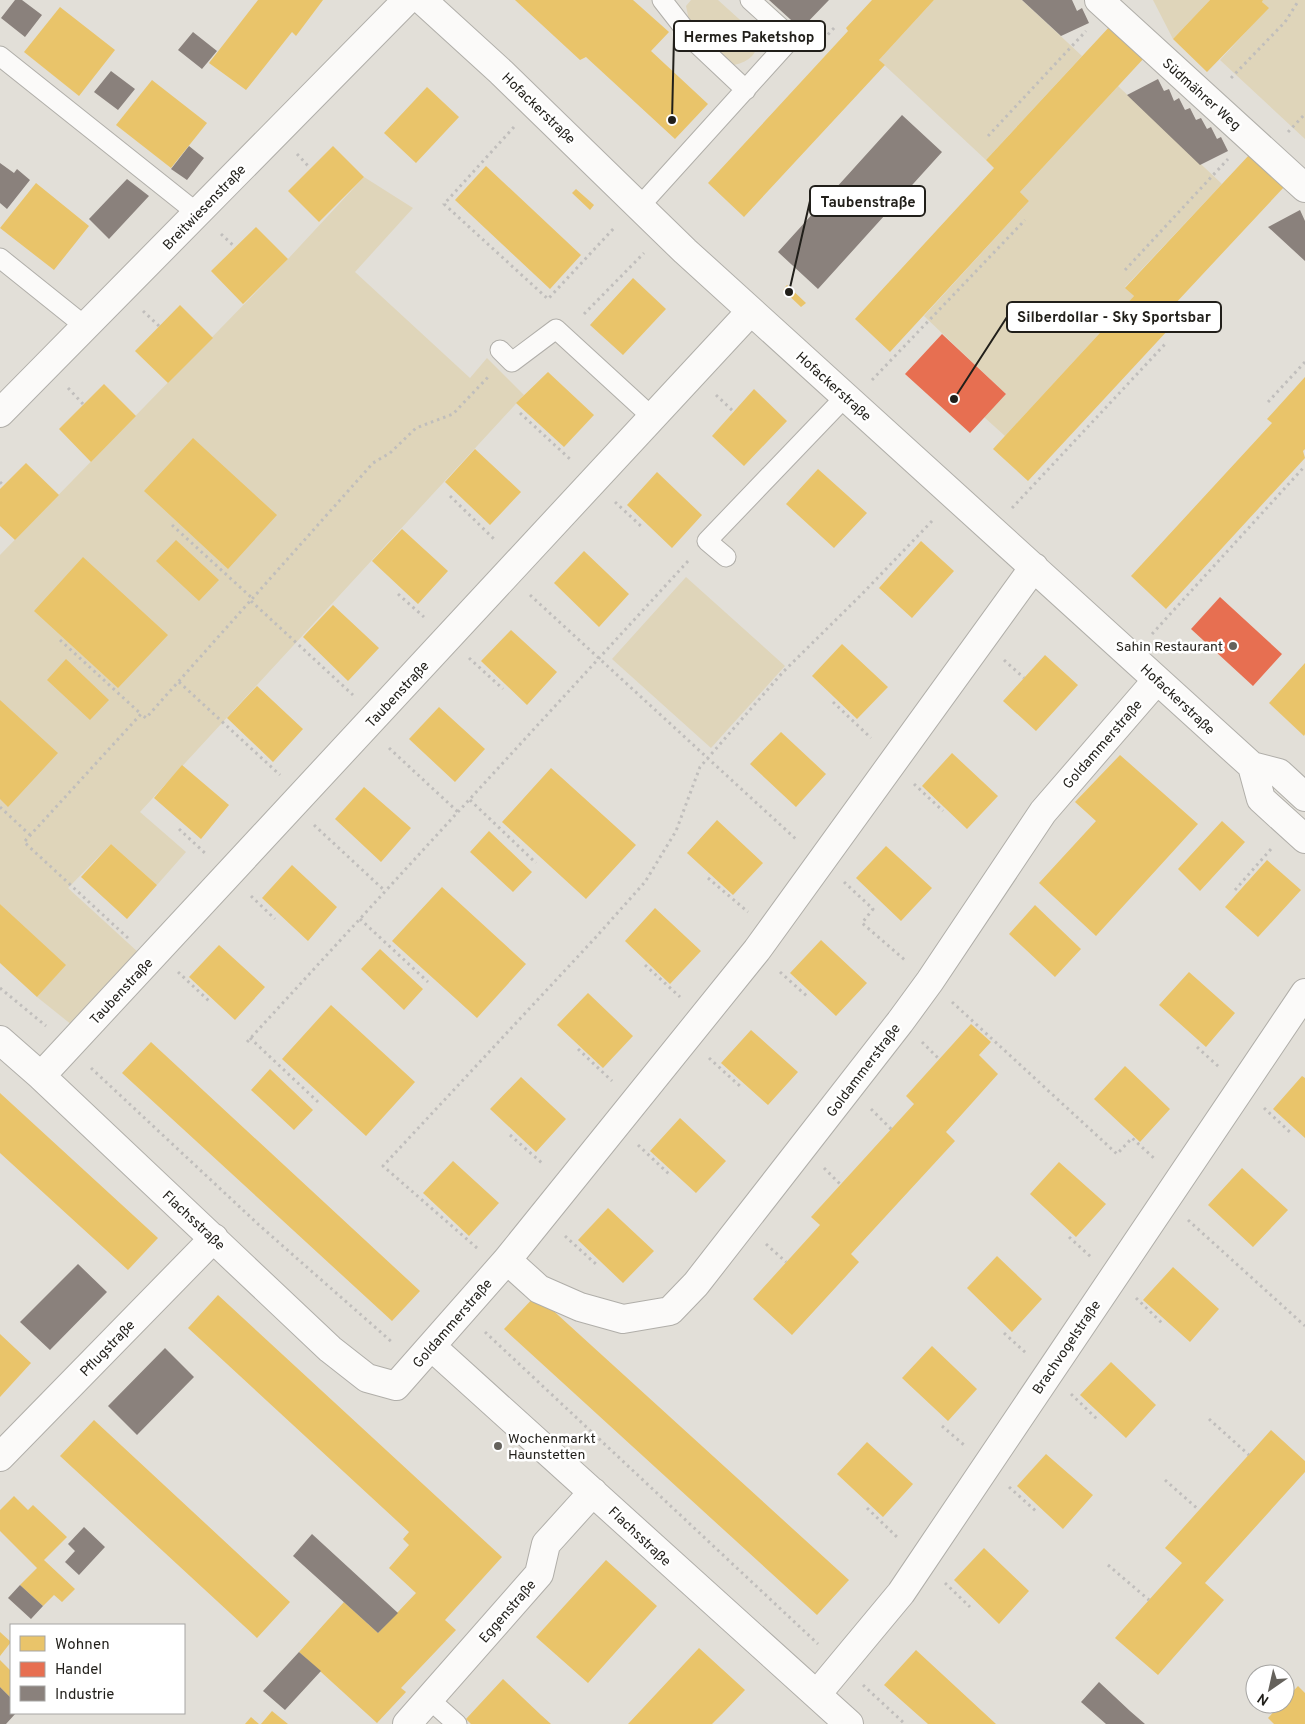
<svg xmlns="http://www.w3.org/2000/svg" width="1305" height="1724" font-family="Overpass,sans-serif">
<style>
.green{fill:#dfd5ba}
.homes{fill:#e9c46a}
.shops{fill:#e76f51}
.industry{fill:#8a817c}
.lines{fill:none;stroke-linecap:round;stroke-linejoin:round}
.lane-casing{stroke:#b0aea9;stroke-width:21}
.street-casing{stroke:#b0aea9;stroke-width:30}
.path{stroke:#c0bebc;stroke-width:3;stroke-dasharray:2.5 4;stroke-linecap:butt}
.lane{stroke:#fbfaf9;stroke-width:19}
.street{stroke:#fbfaf9;stroke-width:28}
.poi-dot{fill:#65625c;stroke:#fff;stroke-width:2}
.labels{text-anchor:middle;stroke-width:5;stroke-linejoin:round;paint-order:stroke}
.street-label{font-size:14px;fill:#211f1a;stroke:#fff}
.poi-label{font-size:14px;fill:#211f1a;stroke:#fff;text-anchor:end}
.leader{fill:none;stroke:#211f1a;stroke-width:2}
.callout-dot{fill:#211f1a;stroke:#fff;stroke-width:2}
.callout{fill:#fff;stroke:#211f1a;stroke-width:2}
.callout-label{font-size:15px;text-anchor:middle;font-weight:bold;fill:#211f1a}
</style>
<rect width="100%" height="100%" fill="#e2dfd8"/>
<path class="green" d="M691,0H718L759,37C758,53 750,62 734,65L690,25L686,6Z
M934,0H1022L1082,56L986,160L879,60Z
M1153,0H1210L1173,39Z
M1263,0H1305V139L1220,60L1268,8L1262,2Z
M1118,86L1222,184L1125,287L1134,296L1005,436L984,417L1006,394L924,316L1029,201L1020,192Z
M364,177L413,208L355,272L470,378L487,358L524,395L140,812L186,852L157,885L111,844L68,888L139,953L72,1025L37,997L65,965L0,904V555L288,259Z
M686,577L785,666L711,748L612,659Z"/>
<path class="homes" d="M258,0H323L296,36L292,32L246,90L209,63Z
M515,0H633L669,32L651,51L708,104L675,139L586,57L580,60Z
M872,0H934L879,60L885,65L744,217L708,183L848,31L846,28Z
M1210,0H1263L1262,2L1269,8L1207,72L1173,39Z
M60,7L115,50L79,96L24,52Z
M1111,25L1145,57L1020,192L1029,201L890,352L855,319L994,168L986,160Z
M152,80L207,123L171,168L116,125Z
M427,87L459,117L416,163L384,133Z
M333,146L364,177L319,222L288,191Z
M1250,154L1285,186L1160,320L1169,329L1028,481L993,449L1134,296L1125,288Z
M486,166L581,255L550,289L455,200Z
M36,183L89,226L54,270L0,228Z
M576,189L594,205L590,210L572,193Z
M256,227L288,259L243,304L211,271Z
M633,278L666,309L623,355L590,325Z
M787,285L806,303L801,307L783,290Z
M180,305L213,338L168,383L135,351Z
M548,372L594,415L564,447L516,403Z
M1305,377V449L1303,451L1305,458L1166,609L1131,576L1272,423L1267,419Z
M104,384L136,416L91,462L59,429Z
M754,389L787,421L744,466L712,436Z
M193,438L277,515L228,569L144,491Z
M475,449L521,492L490,525L445,482Z
M26,463L59,495L15,540L0,526V489Z
M818,469L867,513L834,548L786,504Z
M657,472L702,515L672,548L627,505Z
M402,529L448,571L418,604L372,561Z
M176,540L219,580L199,601L156,561Z
M921,541L954,571L912,618L879,588Z
M584,551L629,594L599,627L554,583Z
M83,557L168,635L118,688L34,611Z
M333,605L379,648L348,681L303,637Z
M511,630L557,672L527,705L481,661Z
M842,644L888,687L857,719L812,676Z
M1045,655L1078,685L1036,731L1003,701Z
M66,659L109,700L90,720L47,680Z
M1305,663V734L1304,736L1269,703Z
M257,686L303,729L273,762L227,718Z
M0,700L58,753L8,807L0,799Z
M439,707L485,749L455,782L409,739Z
M781,732L826,774L796,807L750,764Z
M952,753L998,796L967,829L922,786Z
M1120,755L1198,824L1096,936L1039,883L1096,821L1075,802Z
M182,765L229,805L201,839L154,798Z
M551,768L636,845L586,899L502,822Z
M364,787L411,828L381,862L335,819Z
M717,820L763,863L733,895L687,853Z
M1222,821L1245,842L1200,891L1178,869Z
M489,831L532,872L513,892L470,852Z
M111,844L157,885L127,919L81,877Z
M886,846L932,888L901,921L856,878Z
M1267,860L1301,890L1258,937L1225,907Z
M292,865L337,907L308,941L262,898Z
M442,887L526,964L477,1018L392,941Z
M0,904L66,965L37,997L0,963Z
M1035,905L1081,949L1055,977L1009,934Z
M655,908L701,951L670,984L625,941Z
M821,940L867,983L836,1016L790,973Z
M219,945L265,987L235,1020L189,977Z
M380,949L423,989L404,1010L361,969Z
M1189,972L1235,1013L1206,1047L1159,1005Z
M588,993L633,1036L603,1068L557,1025Z
M331,1005L415,1082L366,1136L282,1059Z
M971,1024L991,1042L979,1055L998,1074L946,1132L955,1141L851,1254L859,1262L792,1335L753,1299L820,1225L811,1217L914,1104L906,1096Z
M751,1030L798,1072L768,1105L721,1063Z
M151,1042L420,1291L392,1321L122,1073Z
M1125,1066L1170,1109L1140,1142L1094,1099Z
M270,1069L313,1110L294,1130L251,1090Z
M1302,1076L1305,1078V1138L1273,1109Z
M521,1077L566,1119L536,1152L490,1109Z
M0,1093L158,1238L128,1270L0,1153Z
M680,1118L726,1161L696,1193L650,1151Z
M453,1161L499,1203L469,1236L423,1193Z
M1059,1162L1106,1204L1076,1237L1030,1194Z
M1242,1168L1288,1210L1253,1247L1208,1205Z
M608,1208L654,1251L623,1283L578,1240Z
M997,1256L1042,1299L1012,1332L967,1288Z
M1173,1267L1219,1309L1190,1342L1143,1300Z
M218,1295L502,1557L445,1620L456,1630L401,1688L406,1692L377,1723L299,1652L344,1602L378,1633L416,1593L389,1568L409,1545L403,1539L409,1532L188,1328Z
M536,1295L849,1580L817,1615L504,1329Z
M0,1334L31,1363L0,1397Z
M932,1346L977,1389L948,1421L902,1378Z
M1111,1362L1156,1405L1126,1438L1080,1395Z
M94,1420L290,1602L257,1638L60,1456Z
M1271,1430L1305,1461V1472L1205,1583L1224,1600L1158,1675L1115,1638L1182,1563L1165,1548Z
M867,1442L913,1484L883,1517L837,1474Z
M1046,1454L1093,1495L1063,1529L1017,1486Z
M14,1496L28,1510L33,1505L67,1537L44,1560L75,1589L62,1602L54,1595L43,1606L20,1585L37,1568L0,1531V1510Z
M984,1548L1029,1591L999,1624L954,1580Z
M606,1560L657,1606L588,1683L536,1637Z
M0,1632L11,1642L0,1656Z
M699,1648L745,1690L724,1712L712,1724H628Z
M916,1650L996,1724H928L884,1685Z
M0,1660L11,1671V1698L0,1687Z
M503,1679L541,1715L551,1724H471L466,1719Z
M1298,1686L1305,1693V1724H1274L1268,1718L1281,1704H1285V1700Z
M272,1711L288,1724H261Z
M251,1717L259,1724H245Z"/>
<path class="shops" d="M942,334L1006,394L970,433L905,374Z
M1220,597L1282,654L1253,686L1191,629Z"/>
<path class="industry" d="M15,0H22L42,15L25,37L1,18Z
M769,0H829L801,29Z
M1022,0H1072L1077,11L1082,8L1089,23L1061,36Z
M193,32L217,51L202,69L178,50Z
M111,71L135,89L118,110L94,92Z
M1158,79L1164,91L1169,89L1174,101L1179,98L1185,110L1190,108L1196,120L1201,118L1207,129L1211,127L1217,139L1221,137L1228,151L1200,165L1127,95Z
M902,115L942,152L818,289L778,252Z
M189,146L204,158L187,180L171,169Z
M0,163L14,173L17,169L30,180L7,209L0,203Z
M127,179L149,196L109,239L89,219Z
M1300,210L1305,221V261L1268,227Z
M78,1264L107,1292L50,1350L20,1322Z
M165,1348L194,1377L137,1435L108,1406Z
M84,1527L105,1547L79,1575L65,1562L75,1551L68,1544Z
M312,1534L398,1613L378,1633L293,1556Z
M20,1585L43,1606L31,1619L8,1598Z
M299,1652L321,1671L285,1710L263,1691Z
M1099,1682L1130,1711L1145,1724H1106L1081,1702Z
M0,1687L11,1698V1713H16L6,1724H0Z"/>
<g class="lines">
<defs>
<path id="lane" d="M662,0L694,41L746,90
M0,56L197,213
M640,206L792,38L750,0
M0,258L86,327
M500,350L512,362L556,329L652,417
M726,557L707,541L846,396
M429,1699L457,1724"/>
<path id="street" d="M422,0L501,72L685,251L1252,766L1279,773L1305,797
M1099,0L1305,188
M0,413L407,0
M1252,766L1261,799L1305,839
M0,1040L41,1076L330,1349L367,1378L396,1386L507,1260L757,950L1034,567
M41,1076L751,311
M507,1260L539,1289L580,1307L623,1319L670,1311L696,1284L900,1022L930,981L1043,812L1157,680
M432,1347L849,1724
M0,1457L214,1238
M817,1694L901,1593L1305,993
M407,1724L539,1574L546,1544L593,1492"/>
</defs>
<use href="#lane" class="lane-casing"/>
<use href="#street" class="street-casing"/>
<path class="path" d="M819,44L835,27
M1231,78L1285,22L1299,0
M514,127L444,204L548,299L615,227
M1288,132L1305,114
M988,136L1086,31
M297,154L310,168
M221,234L235,247
M1125,270L1228,159
M143,311L159,326
M584,314L644,253
M872,380L1025,220
M68,388L83,404
M716,395L734,412
M1268,402L1305,362
M520,413L571,460
M0,482L4,486
M450,496L496,541
M615,502L642,527
M1012,508L1167,342
M172,525L253,599
M398,594L424,617
M530,595L798,841
M251,601L353,695
M1152,634L1305,466
M60,640L141,714
M469,658L503,689
M1004,660L1024,678
M179,682L280,775
M833,702L871,738
M389,748L458,812
M914,784L943,811
M470,800L536,863
M0,807L30,835
M314,825L385,891
M179,829L206,854
M708,878L748,912
M844,882L873,909L862,923L906,961
M1235,890L1271,849
M251,896L275,919
M360,919L428,982
M128,938L24,842L141,714L146,718L373,463L390,453L416,428L453,414L489,376
M645,965L680,997
M178,972L209,1001
M780,972L809,998
M0,988L46,1026
M952,1002L1117,1154L1132,1138L1156,1160
M250,1038L318,1102
M247,1042L689,560
M922,1042L939,1059
M1197,1047L1219,1067
M578,1049L612,1081
M709,1058L742,1088
M91,1068L259,1225L393,1343
M1264,1108L1292,1134
M871,1109L892,1130
M510,1135L543,1164
M638,1145L670,1175
M824,1168L841,1185
M1188,1220L1305,1326
M565,1236L598,1266
M1069,1237L1091,1257
M766,1244L786,1262
M477,1248L383,1166L596,937L645,882L676,831L700,767L783,672L862,594L933,520
M1136,1298L1164,1325
M485,1332L818,1644
M1004,1333L1026,1353
M1071,1394L1099,1421
M1209,1419L1249,1455
M942,1426L964,1445
M1165,1480L1199,1510
M1009,1487L1038,1513
M867,1508L899,1539
M1108,1565L1149,1600
M945,1583L970,1607
M863,1685L905,1724"/>
<use href="#lane" class="lane"/>
<use href="#street" class="street"/>
</g>
<g class="poi-dot">
<circle cx="1233" cy="646" r="5"/>
<circle cx="498" cy="1446" r="5"/>
</g>
<g class="labels">
<g class="street-label">
<text transform="translate(1202 94) rotate(42)" y="5">Südmährer Weg</text>
<text transform="translate(539 108) rotate(44)" y="5">Hofackerstraße</text>
<text transform="translate(204 207) rotate(-46)" y="5">Breitwiesenstraße</text>
<text transform="translate(834 386) rotate(42)" y="5">Hofackerstraße</text>
<text transform="translate(397 694) rotate(-47)" y="5">Taubenstraße</text>
<text transform="translate(1178 699) rotate(43)" y="5">Hofackerstraße</text>
<text transform="translate(1102 744) rotate(-49)" y="5">Goldammerstraße</text>
<text transform="translate(121 991) rotate(-47)" y="5">Taubenstraße</text>
<text transform="translate(863 1070) rotate(-53)" y="5">Goldammerstraße</text>
<text transform="translate(194 1220) rotate(43)" y="5">Flachsstraße</text>
<text transform="translate(452 1323) rotate(-49)" y="5">Goldammerstraße</text>
<text transform="translate(1066 1347) rotate(-56)" y="5">Brachvogelstraße</text>
<text transform="translate(107 1348) rotate(-46)" y="5">Pflugstraße</text>
<text transform="translate(640 1536) rotate(43)" y="5">Flachsstraße</text>
<text transform="translate(507 1611) rotate(-49)" y="5">Eggenstraße</text>
</g>
<g class="poi-label">
<text x="1223" y="651">Sahin Restaurant</text>
<text x="508" y="1443" text-anchor="start">Wochenmarkt<tspan x="508" dy="16">Haunstetten</tspan></text>
</g>
</g>
<path class="leader" d="M672 120L674 36M789 292L810 201M954 399L1007 317"/>
<g class="callout-dot">
<circle cx="672" cy="120" r="5"/>
<circle cx="789" cy="292" r="5"/>
<circle cx="954" cy="399" r="5"/>
</g>
<g class="callout">
<rect x="674" y="21" width="151" height="30" rx="5"/>
<rect x="810" y="186" width="115" height="30" rx="5"/>
<rect x="1007" y="302" width="214" height="30" rx="5"/>
</g>
<g class="callout-label">
<text x="749" y="42">Hermes Paketshop</text>
<text x="868" y="207">Taubenstraße</text>
<text x="1114" y="322">Silberdollar - Sky Sportsbar</text>
</g>
<rect x="10" y="1624" width="175" height="90" fill="#ffffff" stroke="#a6a5a3"/>
<rect x="20" y="1636" width="25" height="15" fill="#e9c46a" stroke="#a6a5a3"/>
<text x="55" y="1649" font-size="15" fill="#211f1a">Wohnen</text>
<rect x="20" y="1662" width="25" height="15" fill="#e76f51" stroke="#a6a5a3"/>
<text x="55" y="1674" font-size="15" fill="#211f1a">Handel</text>
<rect x="20" y="1686" width="25" height="15" fill="#8a817c" stroke="#a6a5a3"/>
<text x="55" y="1699" font-size="15" fill="#211f1a">Industrie</text>
<g transform="translate(1270 1689) rotate(214)"><circle r="24" fill="#ffffff" stroke="#a6a5a3"/>
<path d="M0-4L9 19L0 12L-9 19Z" fill="#65625c"/>
<text y="-8" font-size="14" font-weight="bold" text-anchor="middle" fill="#211f1a">N</text>
</g>
</svg>
